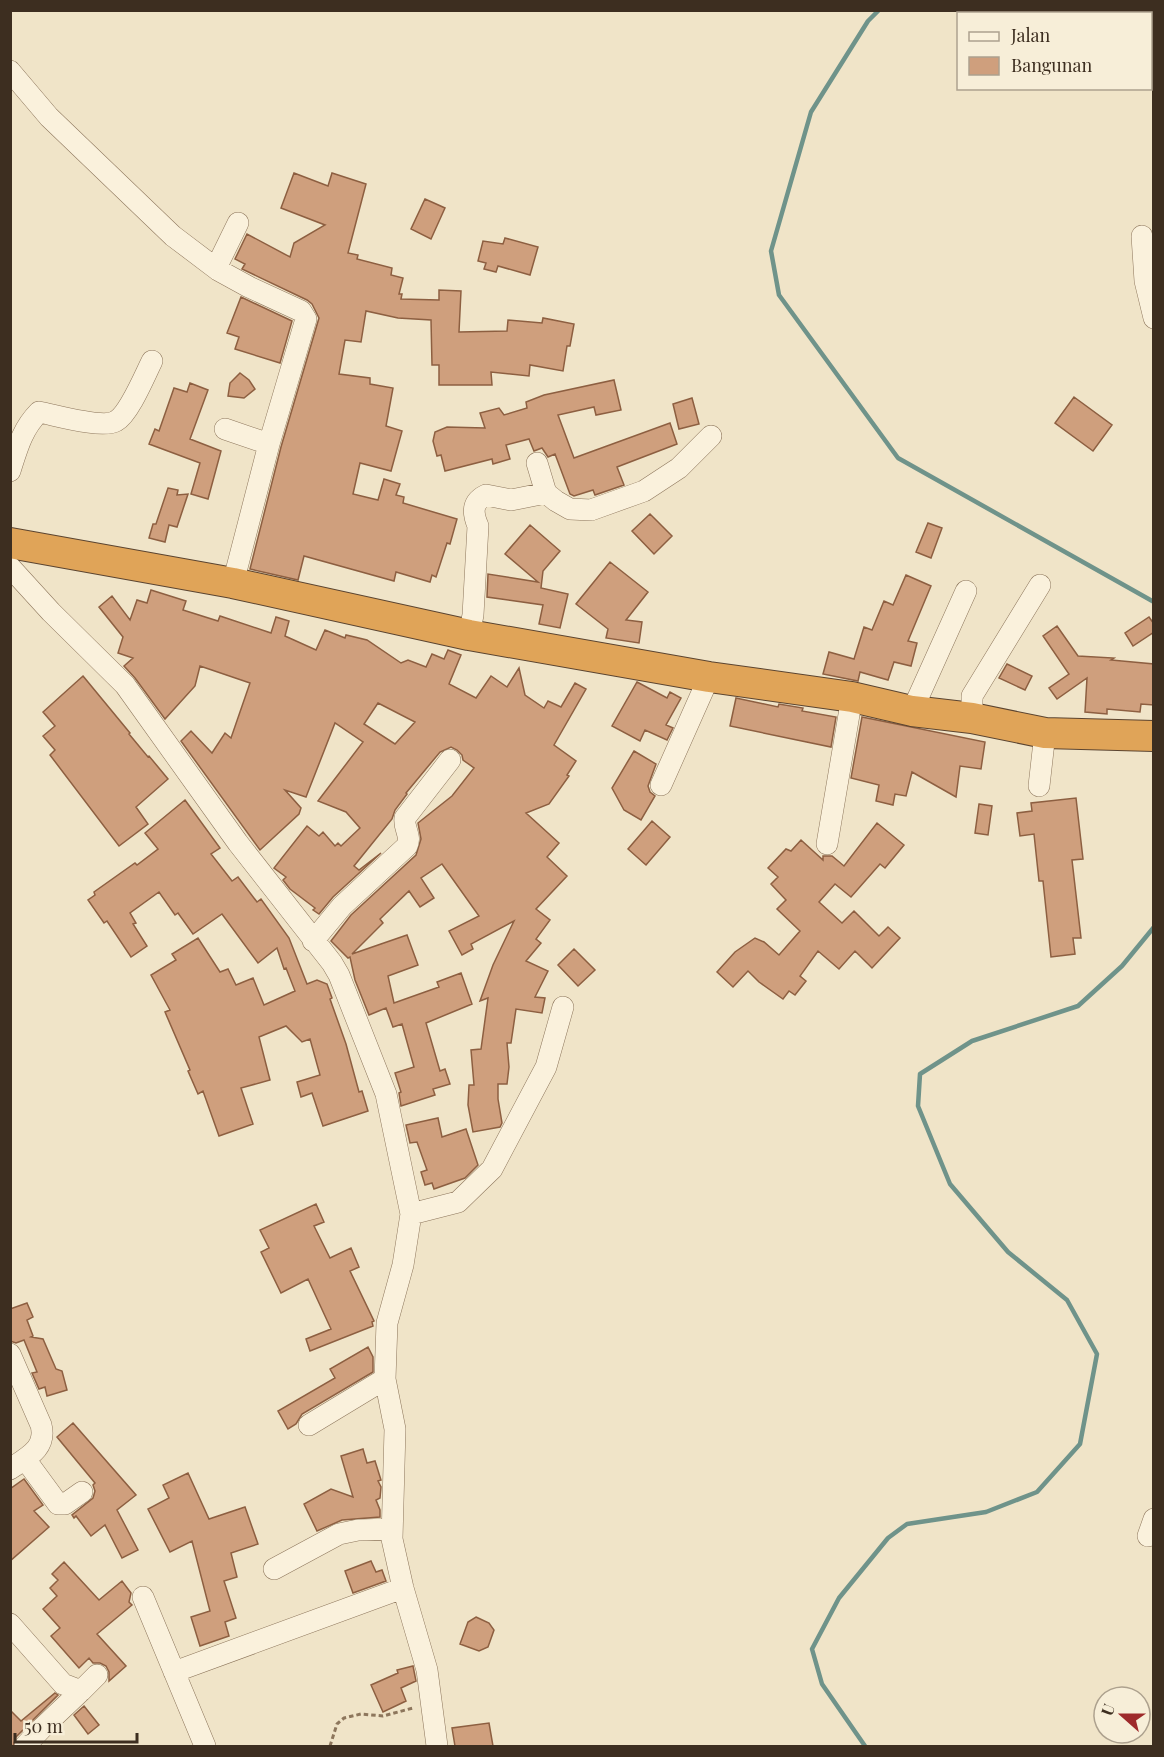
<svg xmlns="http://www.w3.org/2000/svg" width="1164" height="1757" font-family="'Playfair Display',serif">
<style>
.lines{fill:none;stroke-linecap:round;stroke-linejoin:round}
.stream{stroke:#6f938a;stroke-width:4.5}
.building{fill:#cf9f7d;stroke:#8d5f41;stroke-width:1.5;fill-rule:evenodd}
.minor-casing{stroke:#8d765c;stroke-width:22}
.highway-casing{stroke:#5b4430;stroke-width:32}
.path{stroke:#8d765c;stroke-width:3;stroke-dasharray:4.5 3;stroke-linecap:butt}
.minor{stroke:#faf1dc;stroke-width:21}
.highway{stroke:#e0a458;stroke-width:30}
</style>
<rect width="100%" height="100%" fill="#f0e4c8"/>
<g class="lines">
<path class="stream" d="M879,10L868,21L811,112L771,251L779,295L898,458L1154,602
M865,1746L822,1684L812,1649L839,1598L888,1538L907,1524L986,1512L1037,1492L1080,1444L1097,1354L1067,1300L1008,1252L950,1184L918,1106L920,1074L972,1041L1078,1006L1122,966L1154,927"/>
</g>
<path class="building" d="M294,173L328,186L332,173L366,184L348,253L358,255L357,259L392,268L391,275L403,278L399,294H402L401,299L439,300V290L461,291L459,332L507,331L508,320L542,323L543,318L574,324L570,346H567L563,371L530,365L529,376L491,372L492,385H439V365H432L431,320L398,318L366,311L361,342L345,340L339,374L370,378V384L393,388L386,426L402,431L391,471L360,463L353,494L378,500L384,479L400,484L396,495L404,497L403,503L457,519L450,544L447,543L436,577L432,575L430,582L396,572L394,581L304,556L298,580L250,569L281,447L319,318L312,304L307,300L242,269L245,264L235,259L247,234L290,257L294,243L325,225L281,208Z
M425,199L445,208L431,239L411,229Z
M505,238L538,247L530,275L498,266L496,272L484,269L486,263L478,261L483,241L503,244Z
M241,297L292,321L280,363L235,349L239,337L227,333Z
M240,373L249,380L255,389L244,398L228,396L230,383Z
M614,380L621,410L596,415L594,407L558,415L574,458L670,423L677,444L617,467L624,485L595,495L593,490L574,496L570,494L555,454L548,457L542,448L534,451L529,439L506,445L510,459L493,464L492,459L445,471L441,455L437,456L433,441L435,432L447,427L485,428L480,413L499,408L504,415L527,408L526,402L544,395Z
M190,383L208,390L190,439L221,451L208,499L191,494L200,463L149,444L155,429L159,431L174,388L187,392Z
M1074,397L1112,425L1093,451L1055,423Z
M692,398L699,424L679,429L673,404Z
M168,488L178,490L177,495L188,494L177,527L169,525L165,542L149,538L153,524H156Z
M650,514L672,536L654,554L632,531Z
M928,523L942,528L931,558L916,552Z
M530,525L560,551L543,571L541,588L568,594L560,628L539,624L543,605L487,597L488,574L538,582L505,554Z
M610,562L648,592L626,620L642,622L639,643L606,638L608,629L576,604Z
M906,575L931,586L908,641L917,643L911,666L894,662L888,680L860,672L858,681L823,674L829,652L854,659L864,627L872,630L884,601L893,605Z
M151,590L186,601L183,610L218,621L220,616L271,633L276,617L289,621L285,636L316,650L325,630L345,638L346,635L367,640L401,663L408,660L426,667L432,654L444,659L448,650L461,655L449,684L476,698L491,676L507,687L519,668L525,695L544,708L548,701L561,707L575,683L586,689L554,745L576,761L567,775L569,776L549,804L526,813L559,843L547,857L567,876L536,909L550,920L536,939L541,943L526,961L548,971L535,997L545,998L542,1013L516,1009L511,1043H507L509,1067L507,1084H498V1099L502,1123L500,1127L473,1132L468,1105L469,1085H474L471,1050L481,1049L488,998L480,1001L493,965L514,921L471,944L473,949L462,955L449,931L479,916L442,864L421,878L434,898L420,907L409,891L380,919L383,923L352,954L407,935L418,965L388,976L394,1003L439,987L437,982L461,973L472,1004L426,1023L440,1071L445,1069L450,1084L433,1089L435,1095L401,1106L399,1093L401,1092L395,1073L414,1067L402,1024L393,1027L386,1008L369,1015L355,980L350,957L348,958L331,941L351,915L416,855L421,839L418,823L452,796L474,768L463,760L462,755L457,750L451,747L440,752L406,793L407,794L395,810L392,819L354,866L359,870L381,853L333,897L319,914L313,910L315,908L290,889L283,880L286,877L274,868L307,826L319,836L323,832L335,846L338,843L341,846L360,828L346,812L318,801L363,742L335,723L306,797L285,790L301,808L299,814L260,850L181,741L191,731L212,753L225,733L231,738L250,683L200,666L195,686L165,719L135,678L124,666L133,658L118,653L123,637L99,607L112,596L130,620L137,600L147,603ZM378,703L415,722L395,744L364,724Z
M1149,617L1154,624V632L1133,646L1125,633Z
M1057,626L1078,656L1114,658L1111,660L1154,664V705L1141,704L1140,712L1107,709V714L1085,712L1087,678L1057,699L1049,688L1069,674L1043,636Z
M1007,664L1032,676L1025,690L999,678Z
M83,676L130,733L129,734L148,757L149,756L168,779L136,807L148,824L119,846L50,755L55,750L43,736L55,726L43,712Z
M637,682L667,698L670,692L681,698L666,725L673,728L667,740L645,730L640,741L612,726Z
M736,698L778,707L779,704L803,708L802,711L836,717L831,747L730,726Z
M862,717L985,742L981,769L960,766L956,797L912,772L906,796L895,794L893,805L876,801L879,785L851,778Z
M634,751L656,764L648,786L650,792L655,796L641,820L624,810L612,788Z
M1076,798L1083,859L1072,860L1081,938H1073L1075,954L1051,957L1043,881H1039L1034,834L1020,836L1017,813L1032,811L1031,803Z
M185,800L220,848L211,854L232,881L238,877L257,902L261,899L289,938L307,984L317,980L327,984L332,998L330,999L346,1044L359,1092L362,1091L368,1111L323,1126L312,1093L301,1097L297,1082L320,1075L310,1039L302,1042L286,1026L259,1037L270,1080L241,1088L253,1124L219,1136L203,1091L198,1094L188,1071L190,1070L165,1012L170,1010L151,975L176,960L172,954L198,938L220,972L228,969L236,985L253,978L264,1005L295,991L286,968L284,969L277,948L258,963L222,914L193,934L178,913L175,915L159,892L130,913L136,923L133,924L147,946L131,957L107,921L104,923L88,900L95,895L94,892L135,863L137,865L158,849L145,833Z
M979,804L992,806L988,835L975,833Z
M652,821L670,837L646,865L628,849Z
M877,823L904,845L885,868L880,864L851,897L835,884L819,902L842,923L854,911L879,936L888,927L900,938L872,968L855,951L839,969L818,951L800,976L806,981L795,995L789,991L783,999L759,982L748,971L733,987L717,972L735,952L755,938L764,942L779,955L800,931L777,909L786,900L771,884L778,877L768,868L786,849L791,851L801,840L823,860V856H832L844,866Z
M574,949L595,970L578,986L558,965Z
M438,1118L442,1137L466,1129L478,1165L465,1178L434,1189L432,1183L425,1185L421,1172L427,1170L417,1142L410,1143L406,1125Z
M316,1204L324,1222L314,1226L330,1258L351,1248L359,1267L350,1271L374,1321L372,1322L373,1326L310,1351L306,1339L331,1329L308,1279L281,1293L261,1252L269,1248L260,1230Z
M27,1303L33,1317L27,1320L33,1336L31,1337L43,1339L56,1369L62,1371L67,1390L47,1396L45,1387L39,1389L32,1373L37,1372L24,1340L16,1343L10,1341V1309Z
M368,1347L373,1357V1372L302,1414L296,1424L288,1429L278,1411L335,1378L330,1369Z
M73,1423L136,1495L117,1510L138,1550L122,1558L105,1525L91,1536L76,1516L74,1518L72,1515L93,1498L95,1491L93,1485L95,1483L57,1437Z
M363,1449L367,1463L375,1461L381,1480L378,1481L381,1487L380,1498L376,1500L380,1510V1517L342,1520L317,1531L304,1504L331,1489L353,1497L341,1456Z
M188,1473L209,1519L245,1507L258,1544L231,1553L237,1577L224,1581L236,1618L225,1622L229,1636L200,1646L191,1617L210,1611L192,1541L170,1552L148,1509L169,1498L163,1485Z
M24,1479L43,1505L34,1511L49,1527L10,1561V1489Z
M371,1561L376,1572L382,1570L386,1581L353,1593L345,1571Z
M64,1562L99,1600L122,1581L131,1593L129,1602L132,1605L97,1634L126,1666L109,1681V1672L106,1666L100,1663H93L89,1658L79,1668L51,1636L60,1628L43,1609L57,1596L50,1588L58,1580L52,1574Z
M476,1617L489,1623L494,1630L488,1647L479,1651L460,1644L468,1622Z
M413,1666L416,1681L401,1688L406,1701L383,1712L371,1685L398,1673L397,1670Z
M55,1693L58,1695L16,1737L13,1746H10V1710L21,1721Z
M84,1706L99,1725L88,1734L74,1715Z
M489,1723L493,1746H455L452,1728Z"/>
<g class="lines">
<defs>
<path id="minor" d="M1004,10L1009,14
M1150,46L1154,45
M10,71L49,117L173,236L218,270L249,287L301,311L306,319L269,444L233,583
M1142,236L1145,281L1154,318
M216,268L238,223
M225,429L269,444
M10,471C17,449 22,429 39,412C55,415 103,429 116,421C129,414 145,375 152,361
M546,493L556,501L570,509L591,510L644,491L679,468L711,436
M10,567L51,612L125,685L238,843L332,963L339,975L386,1094L411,1214L403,1265L387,1323L385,1379L395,1429L392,1539L403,1588L427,1670L437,1746
M469,635L473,615L478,526C472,512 472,502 486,495L511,500L546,493L537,463
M912,711L966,591
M972,718V696L1040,585
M661,785L709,677
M1039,786L1045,733
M827,844L852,697
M313,941L342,906L407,846C412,836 403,828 405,818L450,760
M411,1214L458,1202L492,1169L546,1067L563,1007
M10,1354L41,1425C47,1448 28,1457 10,1469
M309,1425L385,1379
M25,1459L58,1504H65L82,1492
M1148,1536L1154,1519
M274,1569L339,1534L358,1530L392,1529
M143,1597L205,1746
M10,1624L63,1684L81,1691L97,1675
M174,1672L403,1588
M25,1746L43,1727L81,1691"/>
<path id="highway" d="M10,543L233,583L469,635L709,677L852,697L912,711L972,718L1045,733L1154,736"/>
</defs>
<use href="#minor" class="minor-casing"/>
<use href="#highway" class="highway-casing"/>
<path class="path" d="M330,1746L337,1724L344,1718L361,1714L383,1716L413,1708"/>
<use href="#minor" class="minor"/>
<use href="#highway" class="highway"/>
</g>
<rect width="1164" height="1757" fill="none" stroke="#3d2e20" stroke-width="24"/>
<rect x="957" y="12" width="195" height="78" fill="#f7eed8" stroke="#ada18e" stroke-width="1.5"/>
<rect x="969" y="32" width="30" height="9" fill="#faf1dc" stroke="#ada18e" stroke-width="1.5"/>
<text x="1011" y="42" font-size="18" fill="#3d2e20">Jalan</text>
<rect x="969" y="57" width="30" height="18" fill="#cf9f7d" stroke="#ada18e" stroke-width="1.5"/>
<text x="1011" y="72" font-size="18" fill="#3d2e20">Bangunan</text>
<g transform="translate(1122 1715) rotate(291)"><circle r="28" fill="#f7eed8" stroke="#ada18e" stroke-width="1.5"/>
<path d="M0-4.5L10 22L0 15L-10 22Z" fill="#9e2a2b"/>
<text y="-9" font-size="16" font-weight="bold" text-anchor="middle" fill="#3d2e20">U</text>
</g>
<path d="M15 1733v9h122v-9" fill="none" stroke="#3d2e20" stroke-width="3"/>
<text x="24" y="1733" font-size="18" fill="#3d2e20" stroke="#f7eed8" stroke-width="4.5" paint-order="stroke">50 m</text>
</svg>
